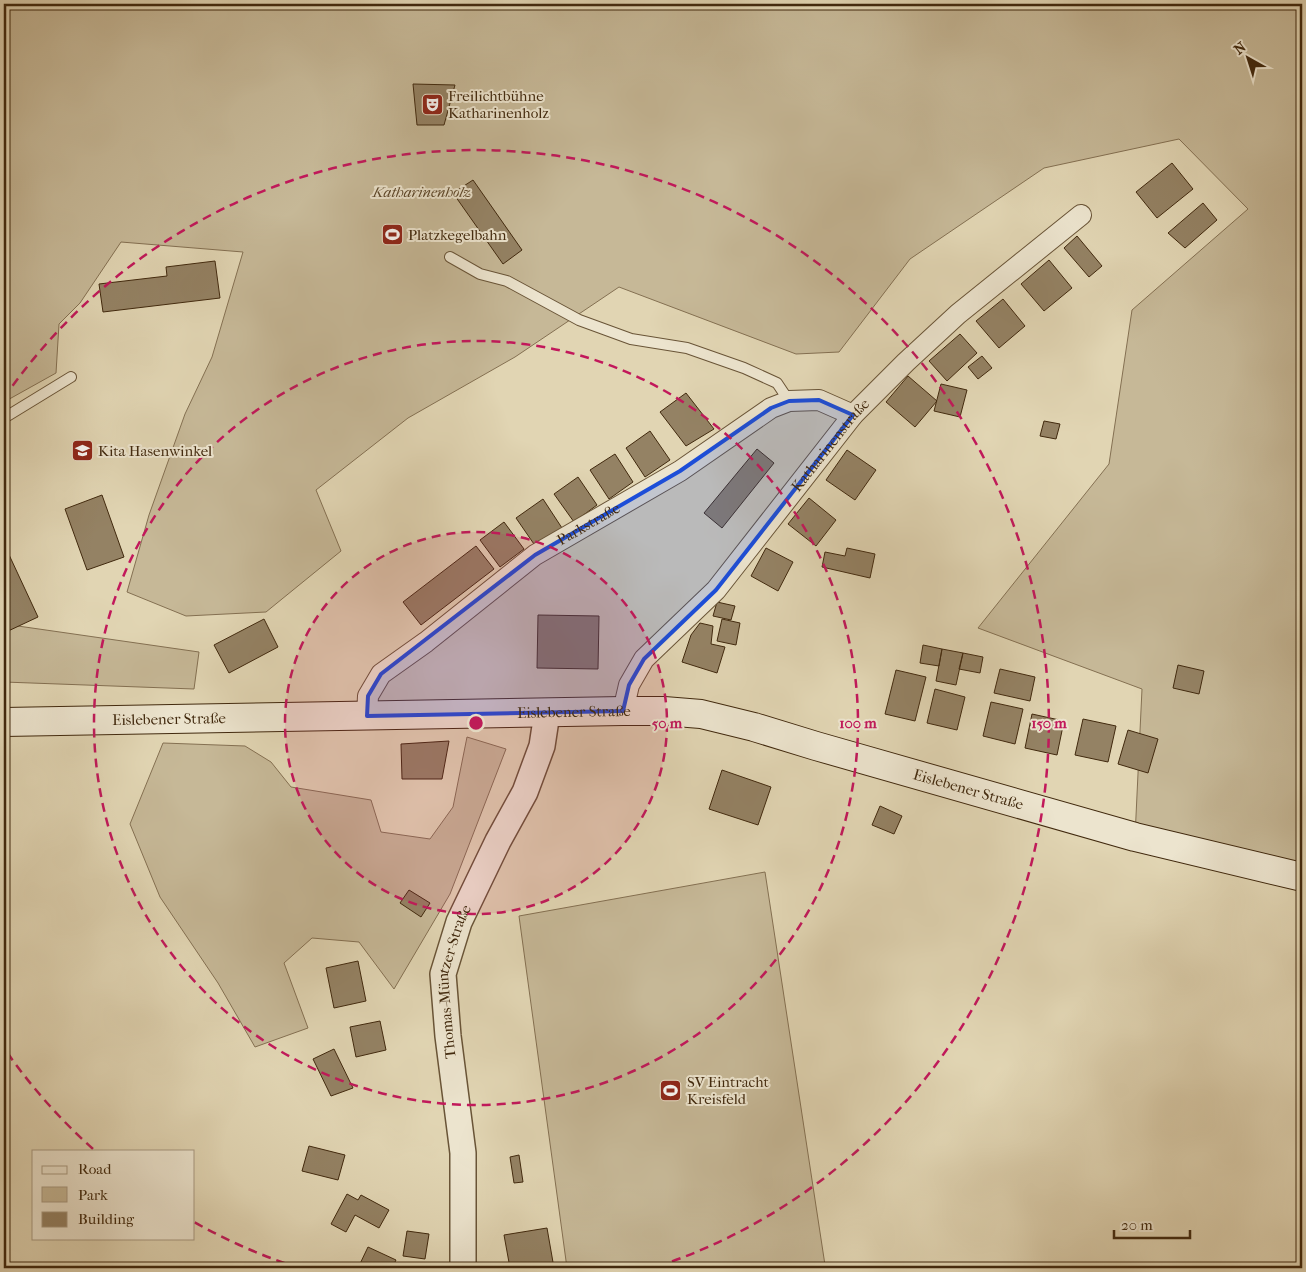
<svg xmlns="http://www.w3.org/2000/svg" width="1306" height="1272" font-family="'IM FELL French Canon',serif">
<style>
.green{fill:#c6b897;stroke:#847052}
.building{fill:#948264;stroke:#41290e}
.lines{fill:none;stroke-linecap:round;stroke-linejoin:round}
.service-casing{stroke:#695437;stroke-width:12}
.minor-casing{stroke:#695437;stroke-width:22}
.tertiary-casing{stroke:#695437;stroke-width:28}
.secondary-casing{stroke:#41290e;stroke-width:30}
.service{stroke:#ece4ce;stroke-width:10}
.minor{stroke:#ece4ce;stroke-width:20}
.tertiary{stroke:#ece4ce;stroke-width:25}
.secondary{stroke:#ece4ce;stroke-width:28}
.marked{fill:#1d4ed8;fill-opacity:0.2;stroke:#1d4ed8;stroke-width:4;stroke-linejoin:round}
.ring{fill:none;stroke:#c2185b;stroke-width:2.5;stroke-dasharray:9 6}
.labels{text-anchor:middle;stroke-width:4;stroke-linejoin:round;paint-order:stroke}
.poi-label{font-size:15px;fill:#41290e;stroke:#ece4ce;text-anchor:start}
.park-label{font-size:15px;font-style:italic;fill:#5c4629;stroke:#ece4ce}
.street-label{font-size:15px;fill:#41290e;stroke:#ece4ce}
.centre{fill:#c2185b;stroke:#ece4ce;stroke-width:2.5}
.ring-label{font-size:15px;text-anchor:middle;font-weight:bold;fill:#c2185b;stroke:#ece4ce;stroke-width:4;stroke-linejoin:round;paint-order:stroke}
</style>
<rect width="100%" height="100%" fill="#e1d5b3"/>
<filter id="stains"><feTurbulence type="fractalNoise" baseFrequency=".004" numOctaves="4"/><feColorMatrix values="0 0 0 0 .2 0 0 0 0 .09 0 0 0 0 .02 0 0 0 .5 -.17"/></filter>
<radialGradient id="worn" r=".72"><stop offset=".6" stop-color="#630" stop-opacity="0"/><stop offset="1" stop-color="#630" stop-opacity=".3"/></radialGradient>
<path class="green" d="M4,4H1302V877L1135,837L1142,689L978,628L1109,464L1132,310L1248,209L1179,139L1044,168L910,259L839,352L796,354L619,287L515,357L408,418L316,490L341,551L266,612L186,616L127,592L149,515L185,414L212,357L243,252L121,242L80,303L59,324L56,373L4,402Z
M4,624L199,652L194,689L4,682Z
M467,737L506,749L450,894L394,989L359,942L312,938L284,963L308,1028L255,1047L218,983L160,897L130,824L163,743L245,746L271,762L291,787L371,800L381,832L430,839L453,807Z
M765,872L825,1265L802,1268H567L519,916Z"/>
<path class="building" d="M413,84L455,85L444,125H417Z
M1172,163L1193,189L1157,218L1136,192Z
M473,180L522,250L503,264L453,193Z
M1203,203L1217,220L1185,248L1168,233Z
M1077,236L1102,266L1089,277L1064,248Z
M1049,260L1072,288L1044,311L1021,284Z
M215,261L220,298L103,312L99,284L167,276L166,267Z
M1003,299L1025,326L999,348L976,321Z
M960,334L977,353L947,381L929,361Z
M982,356L992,368L978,379L968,367Z
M908,376L937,401L915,427L886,402Z
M941,384L967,390L960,417L934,411Z
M686,393L714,429L686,446L660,412Z
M1044,421L1060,424L1056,439L1040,436Z
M650,431L670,460L645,477L626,448Z
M757,449L774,463L722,528L704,513Z
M847,450L876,470L855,500L826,480Z
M615,454L633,482L609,499L590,470Z
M578,477L597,505L574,522L554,494Z
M102,495L124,557L87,570L65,509Z
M809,498L836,520L816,546L788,524Z
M543,499L562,528L536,547L516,518Z
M504,522L524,549L500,567L480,540Z
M4,544L38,617L6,632L4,628Z
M476,546L494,569L421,625L403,602Z
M766,548L793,562L778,591L751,576Z
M847,548L875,554L870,578L822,567L825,552L845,556Z
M717,602L735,606L731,620L713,616Z
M538,615L599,616L598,669L537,668Z
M264,619L278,647L229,673L214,645Z
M722,619L740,623L736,645L717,641Z
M700,623L713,626L711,644L725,647L717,673L682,662L691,635Z
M923,645L942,649L939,666L920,663Z
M942,649L963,653L956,685L936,681Z
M963,653L983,657L980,673L959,669Z
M1178,665L1204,671L1199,694L1173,688Z
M1000,669L1035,677L1030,701L994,693Z
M896,670L926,677L915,721L885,714Z
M935,689L965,697L957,730L927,723Z
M991,702L1023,709L1015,744L983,736Z
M1032,714L1064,721L1057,755L1025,748Z
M1083,719L1116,726L1108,762L1075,755Z
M1128,730L1158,739L1148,773L1118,764Z
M449,741L442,779H402L401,744Z
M722,770L771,787L758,825L709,809Z
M880,806L902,816L894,834L872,825Z
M409,890L430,903L421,917L400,903Z
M358,961L366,1001L334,1008L326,968Z
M380,1021L386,1050L356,1057L350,1027Z
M334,1049L353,1088L331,1096L313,1059Z
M309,1146L345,1155L338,1180L302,1171Z
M519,1155L523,1182L514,1183L510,1157Z
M347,1194L358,1200L361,1195L389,1210L379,1228L355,1215L346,1232L331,1224Z
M547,1228L554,1268H510L504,1235Z
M407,1231L429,1234L425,1259L403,1256Z
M368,1247L396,1260L392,1268H358Z"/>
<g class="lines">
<defs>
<path id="service" d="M450,257L480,274L507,281L579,320L631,339L687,348L744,368L777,383L789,401
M4,418L71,377"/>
<g id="minor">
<path id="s1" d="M623,711L629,685L644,659L716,590L853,415L906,362L958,314L1081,215"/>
<path id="s2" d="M367,716L368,696L381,674L426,642L535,555L680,471L771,408L789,401L819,400L853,415"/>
</g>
<g id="tertiary">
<path id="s3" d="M463,1268V1153L448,1036L443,974L459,922L498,841L525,792L542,746L547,713"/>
</g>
<g id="secondary">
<path id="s4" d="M4,722L623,711H664L701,714L754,727L816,746L1135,837L1302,877"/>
</g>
</defs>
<use href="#service" class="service-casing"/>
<use href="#minor" class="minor-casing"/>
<use href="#tertiary" class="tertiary-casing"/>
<use href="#secondary" class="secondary-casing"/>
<use href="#service" class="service"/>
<use href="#minor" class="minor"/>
<use href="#tertiary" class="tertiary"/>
<use href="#secondary" class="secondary"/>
</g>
<path class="marked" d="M819,400L853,415L716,590L644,659L629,685L623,711L367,716L368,696L381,674L535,555L680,471L771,408L789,401Z"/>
<circle cx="476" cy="723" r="191" fill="#c2185b" fill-opacity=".12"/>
<g class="ring">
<circle cx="476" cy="723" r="191"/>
<circle cx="476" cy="723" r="382"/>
<path d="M299 1268A573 573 0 0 1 194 1222M93 1149A573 573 0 0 1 4 1048M4 398A573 573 0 1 1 653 1268"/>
</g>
<defs>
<symbol id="theatre-square" viewBox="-11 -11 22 22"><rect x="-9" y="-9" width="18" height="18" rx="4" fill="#8f2418" stroke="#ece4ce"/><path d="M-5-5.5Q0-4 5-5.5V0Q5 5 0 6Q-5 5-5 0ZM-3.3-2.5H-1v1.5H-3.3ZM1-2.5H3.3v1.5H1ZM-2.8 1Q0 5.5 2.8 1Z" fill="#fff"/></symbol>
<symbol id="stadium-square" viewBox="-11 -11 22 22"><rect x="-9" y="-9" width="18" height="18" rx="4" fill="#8f2418" stroke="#ece4ce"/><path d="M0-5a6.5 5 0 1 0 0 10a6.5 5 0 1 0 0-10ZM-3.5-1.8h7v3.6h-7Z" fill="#fff"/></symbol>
<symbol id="school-square" viewBox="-11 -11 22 22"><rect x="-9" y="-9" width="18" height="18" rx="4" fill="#8f2418" stroke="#ece4ce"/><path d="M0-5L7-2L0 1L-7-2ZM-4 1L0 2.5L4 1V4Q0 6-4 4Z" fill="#fff"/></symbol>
</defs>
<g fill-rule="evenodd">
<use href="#theatre-square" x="420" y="92" width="25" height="25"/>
<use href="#stadium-square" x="380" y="222" width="25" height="25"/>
<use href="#school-square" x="70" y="438" width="25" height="25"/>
<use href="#stadium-square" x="658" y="1078" width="25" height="25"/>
</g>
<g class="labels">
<g class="poi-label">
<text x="448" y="101">Freilichtbühne<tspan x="448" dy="17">Katharinenholz</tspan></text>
<text x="408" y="240">Platzkegelbahn</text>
<text x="98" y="456">Kita Hasenwinkel</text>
<text x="687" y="1087">SV Eintracht<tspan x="687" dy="17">Kreisfeld</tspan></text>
</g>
<g class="park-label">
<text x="422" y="197">Katharinenholz</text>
</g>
<g class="street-label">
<text dy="5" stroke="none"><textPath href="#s1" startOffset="341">Katharinenstraße</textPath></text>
<text dy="5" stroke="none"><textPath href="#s2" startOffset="302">Parkstraße</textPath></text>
<text dy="5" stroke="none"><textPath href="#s4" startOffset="570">Eislebener Straße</textPath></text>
<text dy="5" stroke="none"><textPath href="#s4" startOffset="165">Eislebener Straße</textPath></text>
<text dy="5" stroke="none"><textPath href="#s4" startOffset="975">Eislebener Straße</textPath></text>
<text dy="5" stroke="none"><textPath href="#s3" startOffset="289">Thomas-Müntzer-Straße</textPath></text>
</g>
</g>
<circle cx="476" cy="723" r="8" class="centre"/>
<g class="ring-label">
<text x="667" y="728">50 m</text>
<text x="858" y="728">100 m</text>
<text x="1049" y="728">150 m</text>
</g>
<rect width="1306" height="1272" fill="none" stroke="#e1d5b3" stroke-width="20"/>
<rect x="5" y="5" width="1296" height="1262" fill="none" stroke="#41290e" stroke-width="2.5"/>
<rect x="10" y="10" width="1286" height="1252" fill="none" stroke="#41290e"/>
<rect x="32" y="1150" width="162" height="90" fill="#ece4ce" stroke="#a89981"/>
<rect x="42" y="1166" width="25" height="8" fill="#ece4ce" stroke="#a89981"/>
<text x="78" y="1174" font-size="15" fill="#41290e">Road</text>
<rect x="42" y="1187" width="25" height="15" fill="#c6b897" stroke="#a89981"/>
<text x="78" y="1200" font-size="15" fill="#41290e">Park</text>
<rect x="42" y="1212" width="25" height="15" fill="#948264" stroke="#a89981"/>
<text x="78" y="1224" font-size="15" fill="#41290e">Building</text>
<g transform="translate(1248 58) rotate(321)" stroke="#ece4ce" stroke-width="4" paint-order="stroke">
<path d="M0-4L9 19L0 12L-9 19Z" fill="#41290e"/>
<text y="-8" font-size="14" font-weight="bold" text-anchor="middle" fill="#41290e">N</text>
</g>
<path d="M1114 1230v8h76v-8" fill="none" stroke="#41290e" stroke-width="2.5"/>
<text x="1121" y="1230" font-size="15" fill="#41290e" stroke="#ece4ce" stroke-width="4" paint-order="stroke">20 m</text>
<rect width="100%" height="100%" filter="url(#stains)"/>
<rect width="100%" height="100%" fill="url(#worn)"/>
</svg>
